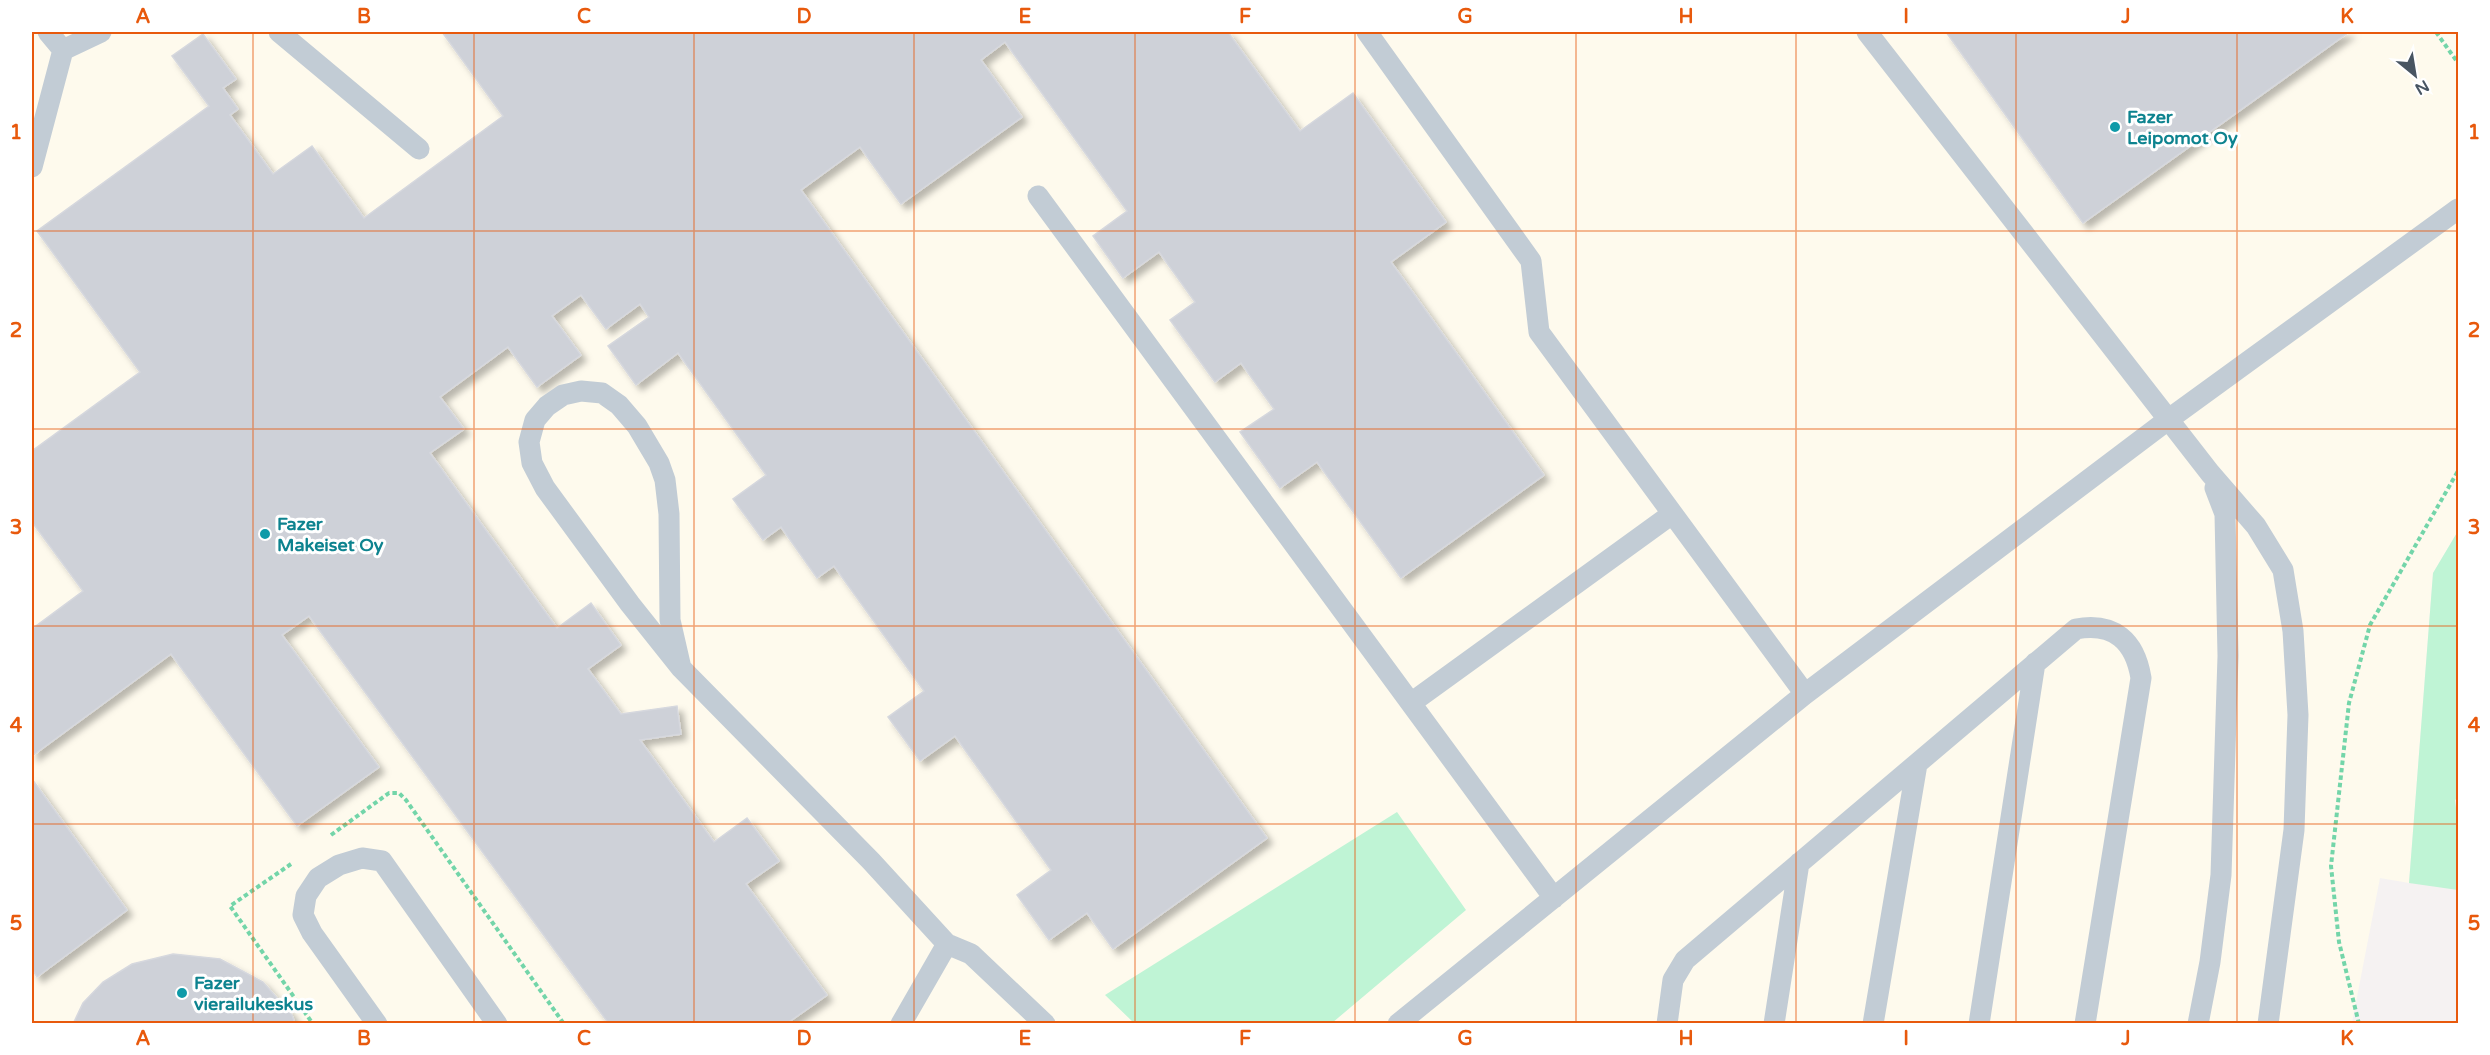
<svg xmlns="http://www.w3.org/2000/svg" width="2490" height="1055" font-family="'Varela Round',sans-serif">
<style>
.commercial{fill:#fefaed}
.green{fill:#bff4d5}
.building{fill:#ced1d8;stroke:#d6d8de;stroke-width:1.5;filter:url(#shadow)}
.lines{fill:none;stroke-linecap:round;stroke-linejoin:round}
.path{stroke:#73d5a9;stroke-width:4;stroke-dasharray:4.5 3;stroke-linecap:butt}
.lane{stroke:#c2ccd5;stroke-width:21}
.grid{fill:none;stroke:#e8590c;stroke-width:1.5;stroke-opacity:0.55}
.culture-dot{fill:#0f9aa8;stroke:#fff;stroke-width:2}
.labels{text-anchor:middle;stroke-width:6;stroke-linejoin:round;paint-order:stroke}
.culture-label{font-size:18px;font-weight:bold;fill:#0d838f;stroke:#fff;text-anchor:start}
.neatline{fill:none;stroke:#e8590c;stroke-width:2}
.grid-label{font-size:20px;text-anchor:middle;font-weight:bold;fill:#e8590c}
</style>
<defs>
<filter id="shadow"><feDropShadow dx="5.5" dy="5.5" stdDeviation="3" flood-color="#0004"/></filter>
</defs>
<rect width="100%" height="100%" fill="#f5f2f2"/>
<path class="commercial" d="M32,32H2458V531L2433,573L2409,883L2380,878L2352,1023H32Z"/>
<path class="green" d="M2458,531V798L2455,800L2458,824V890L2409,883L2433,573Z
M1397,812L1466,910L1332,1023H1134L1105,995Z"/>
<path class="building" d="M442,32H1228L1300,131L1353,93L1446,222L1391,262L1544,475L1401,578L1317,462L1280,488L1240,432L1274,409L1241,363L1215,382L1170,320L1195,302L1159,252L1123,278L1093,236L1127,211L1005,42L981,60L1022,117L901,204L860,147L801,190L1267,838L1113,949L1087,913L1049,940L1017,895L1051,870L955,736L920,761L888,717L924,691L834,566L817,578L781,527L763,540L733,499L766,475L678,353L636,385L608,346L649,317L640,304L606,329L581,295L552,316L581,355L537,387L508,347L440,397L464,429L430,453L557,628L591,603L621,645L588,669L621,714L677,706L681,734L640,740L714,842L747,818L779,861L746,884L827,995L786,1024H609L309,616L282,635L379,767L297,826L171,654L32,756V629L83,591L32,522V451L140,372L37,231L209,106L172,56L203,34L236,79L223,88L238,109L230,115L273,174L312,146L364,218L503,116Z
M1946,32H2349L2083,223Z
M32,779L127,910L37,977L32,969Z
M173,954L220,959L263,982L292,1015L295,1024H73L83,1003L103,982L132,964Z"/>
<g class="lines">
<path class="path" d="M2436,32L2458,63
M331,835L389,793H399L406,800L564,1024
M291,864L230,906L313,1024
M2359,1024L2339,942L2331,866L2349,703L2370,625L2458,471"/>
<path class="lane" d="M48,32L63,50L101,32
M279,32L419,149
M1367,32L1531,261L1539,332L1805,694
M1867,32L2210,473L2256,526L2283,570L2293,631L2298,715L2294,830L2268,1024
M32,167L63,50
M1038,196L1554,898
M681,668L670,620L669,514L665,480L659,463L637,426L619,405L602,393L581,391L563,395L547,406L535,420L529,442L532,463L545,488L630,604L681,668L871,861L947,944L971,954L1045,1024
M1411,703L1672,514
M377,1024L312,933L303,915L306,896L318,878L339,865L362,858L382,861L497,1024
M901,1024L947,944
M1398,1024L1805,694L2169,419L2458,209
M1667,1024L1673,980L1685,960L2076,629C2114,622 2135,641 2141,678L2085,1024
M1774,1024L1799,863
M1873,1024L1917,764
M1979,1024L2035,663
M2198,1024L2210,962L2221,875L2228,656L2225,514L2215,488"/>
</g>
<path class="grid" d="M253,32V1024M474,32V1024M694,32V1024M914,32V1024M1135,32V1024M1355,32V1024M1576,32V1024M1796,32V1024M2016,32V1024M2237,32V1024M32,231H2458M32,429H2458M32,626H2458M32,824H2458"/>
<g class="culture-dot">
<circle cx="2115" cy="127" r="6"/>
<circle cx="265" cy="534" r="6"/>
<circle cx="182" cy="993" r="6"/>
</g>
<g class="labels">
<g class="culture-label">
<text x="2127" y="123">Fazer<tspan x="2127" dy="21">Leipomot Oy</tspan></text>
<text x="277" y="530">Fazer<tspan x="277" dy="21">Makeiset Oy</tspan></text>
<text x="194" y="989">Fazer<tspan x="194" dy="21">vierailukeskus</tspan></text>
</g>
</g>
<rect width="2490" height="1055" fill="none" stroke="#ffffff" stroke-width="66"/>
<g transform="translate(2415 75) rotate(150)" stroke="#ffffff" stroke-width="4.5" paint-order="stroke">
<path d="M0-4.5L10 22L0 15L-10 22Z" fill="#485562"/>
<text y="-9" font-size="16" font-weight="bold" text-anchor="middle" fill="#485562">N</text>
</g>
<rect x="33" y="33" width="2424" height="989" class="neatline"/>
<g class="grid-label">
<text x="143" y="23">A</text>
<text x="364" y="23">B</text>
<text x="584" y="23">C</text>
<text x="804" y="23">D</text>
<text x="1025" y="23">E</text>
<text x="1245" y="23">F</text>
<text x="1465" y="23">G</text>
<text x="1686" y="23">H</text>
<text x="1906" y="23">I</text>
<text x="2126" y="23">J</text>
<text x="2347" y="23">K</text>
<text x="16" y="139">1</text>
<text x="2474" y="139">1</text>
<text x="16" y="337">2</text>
<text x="2474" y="337">2</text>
<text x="16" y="534">3</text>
<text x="2474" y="534">3</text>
<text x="16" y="732">4</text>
<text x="2474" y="732">4</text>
<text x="16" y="930">5</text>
<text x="2474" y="930">5</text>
<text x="143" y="1045">A</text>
<text x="364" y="1045">B</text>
<text x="584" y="1045">C</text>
<text x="804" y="1045">D</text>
<text x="1025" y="1045">E</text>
<text x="1245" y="1045">F</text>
<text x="1465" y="1045">G</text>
<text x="1686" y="1045">H</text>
<text x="1906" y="1045">I</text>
<text x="2126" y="1045">J</text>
<text x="2347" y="1045">K</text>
</g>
</svg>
